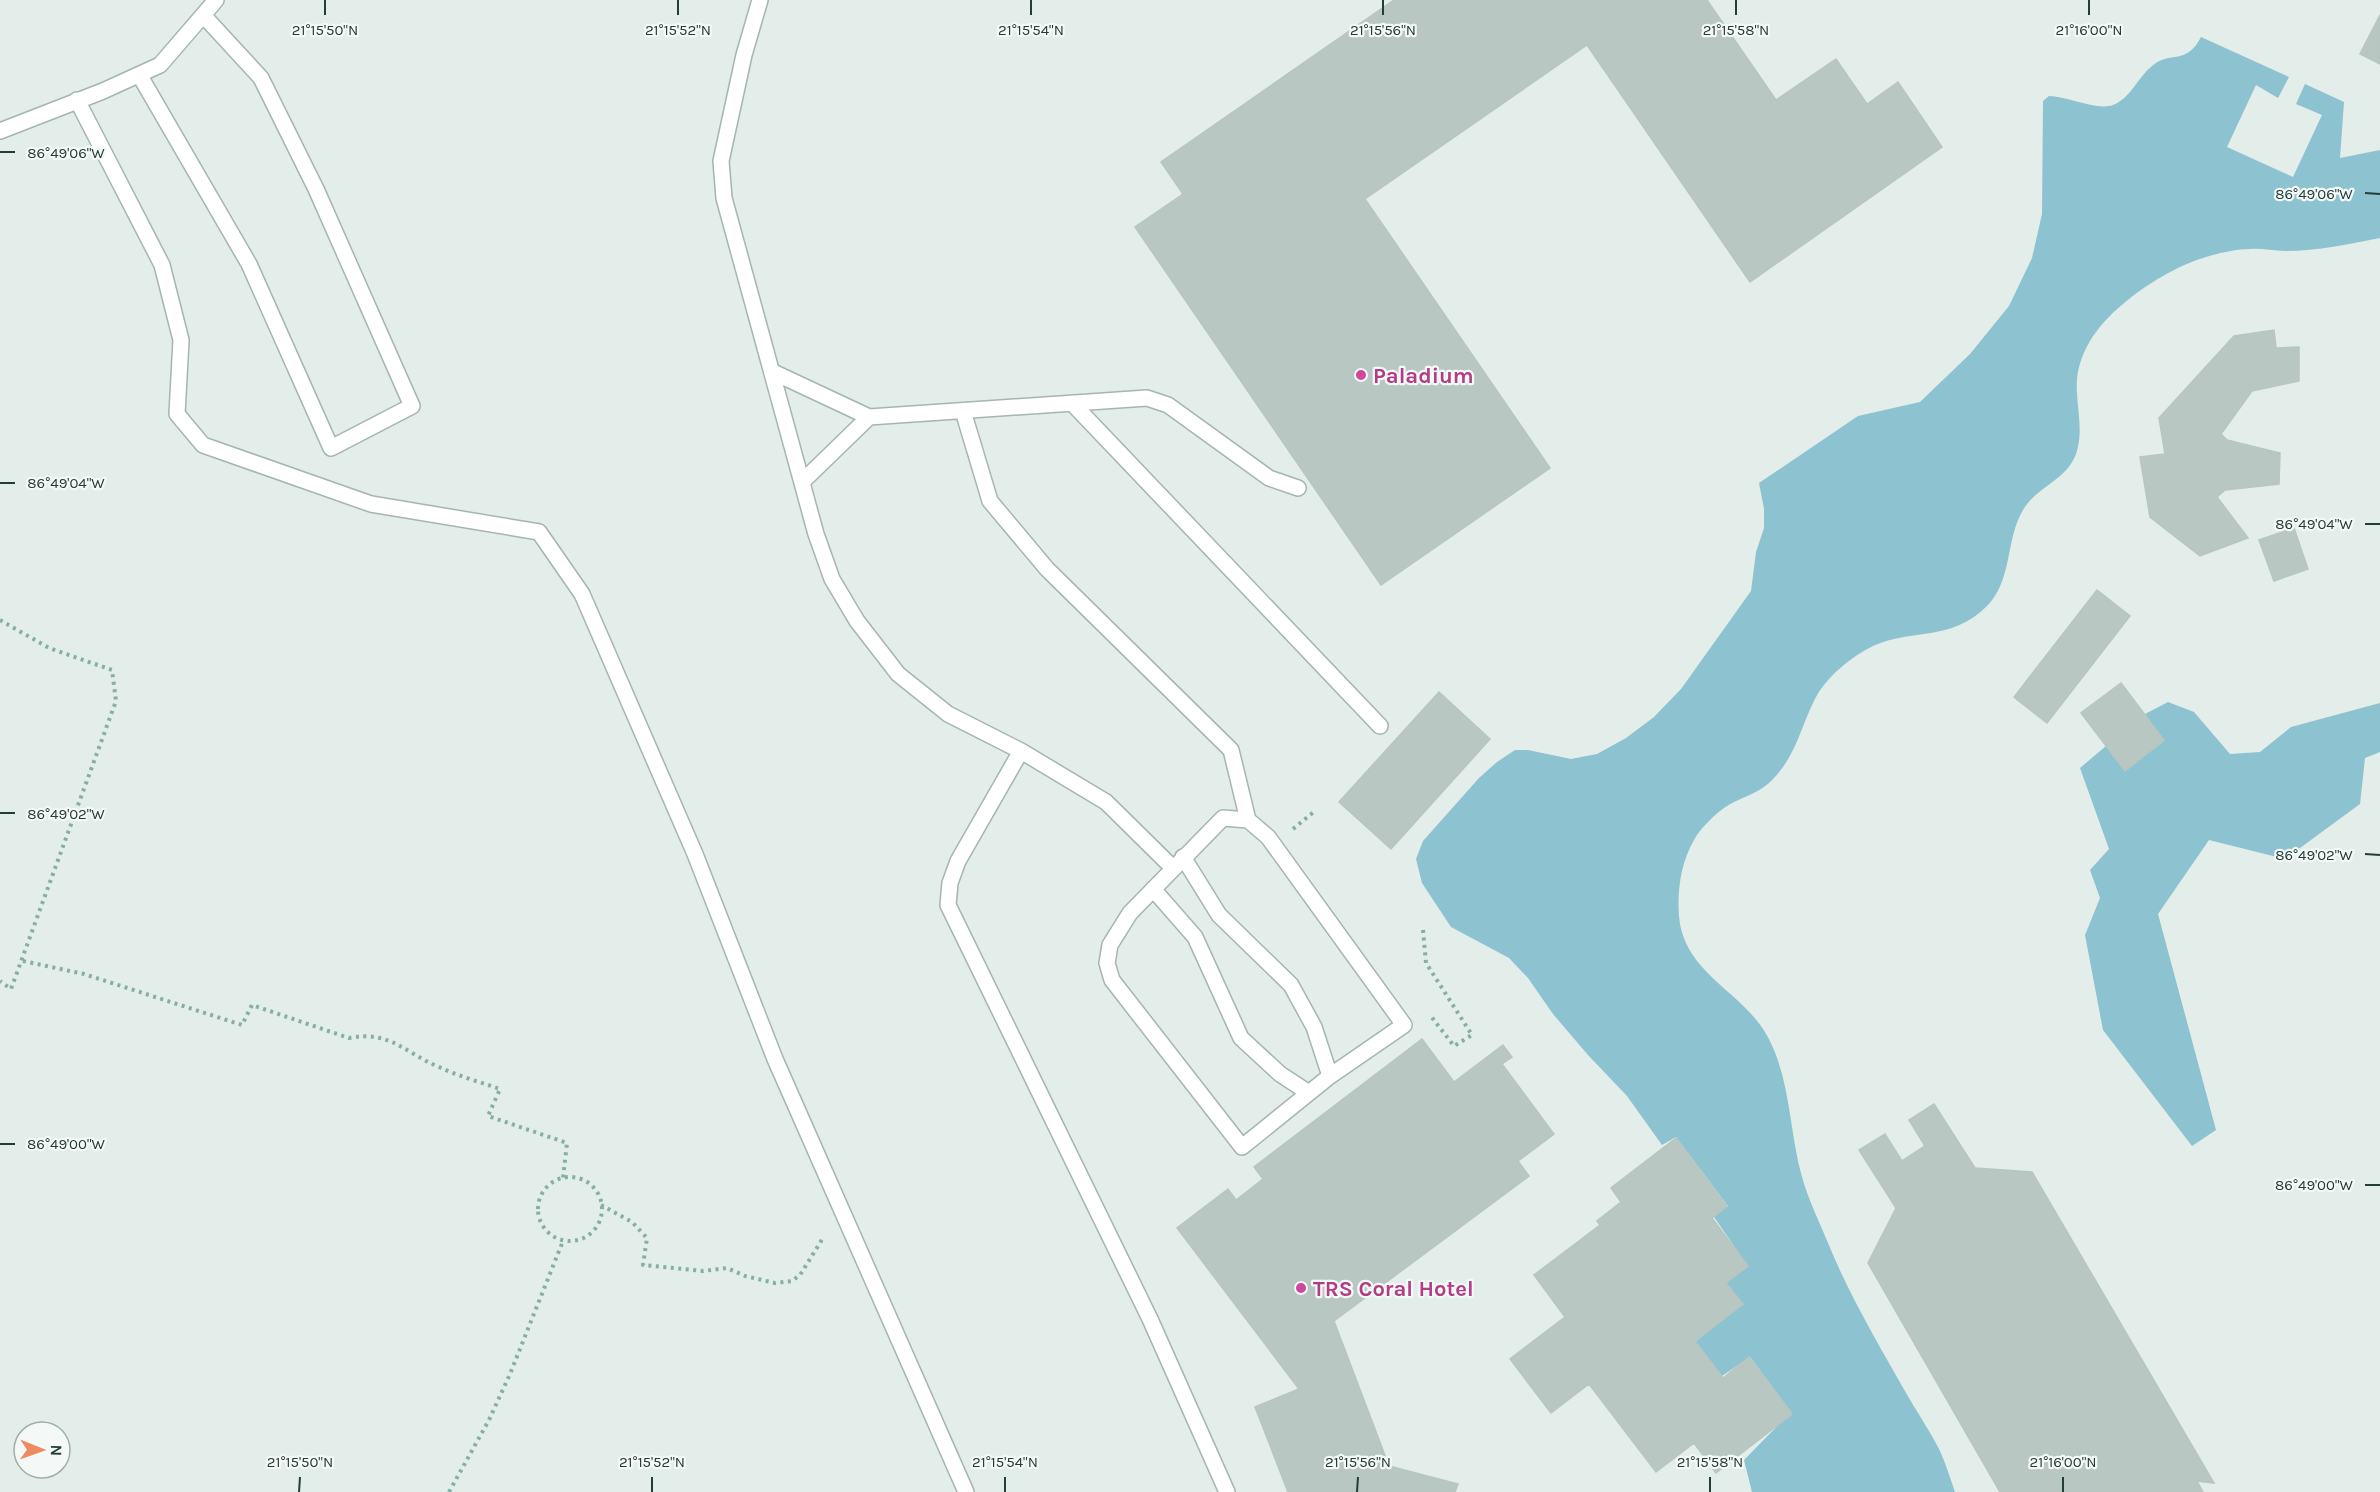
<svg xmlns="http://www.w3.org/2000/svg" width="2380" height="1492" font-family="Karla,sans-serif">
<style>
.water{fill:#8dc2d0}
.building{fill:#b9c7c2;stroke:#b6c6c0;stroke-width:1.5}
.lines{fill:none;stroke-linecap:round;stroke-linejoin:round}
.service-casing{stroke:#a6b5b0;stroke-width:18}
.path{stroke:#85afa4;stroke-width:4;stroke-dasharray:3 4.5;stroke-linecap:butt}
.service{stroke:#fff;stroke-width:15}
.ticks{fill:none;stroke:#233e38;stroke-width:2}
.hotel-dot{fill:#d1479c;stroke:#f4f9f7;stroke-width:2}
.labels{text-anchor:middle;stroke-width:4.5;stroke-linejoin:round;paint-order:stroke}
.hotel-label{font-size:22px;font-weight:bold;fill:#b23c85;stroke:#f4f9f7;text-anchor:start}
.ticks-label{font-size:15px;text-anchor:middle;fill:#233e38;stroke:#f4f9f7;stroke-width:4.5;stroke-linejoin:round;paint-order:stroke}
</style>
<rect width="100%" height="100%" fill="#e3ede9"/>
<path class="water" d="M2201,37L2289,77L2278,98L2256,85L2227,147L2293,177L2322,115L2296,104L2305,84L2344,102L2340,158L2380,150V238C2349,244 2317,251 2285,251C2273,251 2261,248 2250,249C2236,249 2219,253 2206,257C2178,265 2145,285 2123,304C2096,326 2074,357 2077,393C2078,414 2083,433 2076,454C2066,481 2037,486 2023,510C2005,540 2013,581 1986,607C1950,642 1913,628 1873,646C1851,657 1826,677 1815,699C1800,728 1796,758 1769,783C1756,795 1738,798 1724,808C1714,815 1699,830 1694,840C1681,862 1677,891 1679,916C1683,969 1734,988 1761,1026C1791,1069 1788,1128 1802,1177C1808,1199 1819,1221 1828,1243C1850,1297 1880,1347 1909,1398C1919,1415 1931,1433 1940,1451C1946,1464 1950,1478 1955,1492H1752L1744,1460L1791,1412L1750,1357L1722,1376L1695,1342L1742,1304L1725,1282L1747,1265L1714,1217L1728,1206L1676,1137L1662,1145L1627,1096L1588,1055L1553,1014L1528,978L1509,958L1451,927L1422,883L1416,859L1423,841L1479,778L1497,762L1515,750H1528L1571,759L1597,754L1626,738L1654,717L1681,689L1751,591L1756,552L1764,528V509L1759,483L1858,416L1920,402L1970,354L2009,306L2032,258L2042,214L2043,101L2049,96C2067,96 2096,111 2113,105C2130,99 2138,77 2152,66C2171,50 2186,66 2201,37Z
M2168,702L2194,712L2230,754L2260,752L2291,727L2380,703V752L2365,758L2360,804L2285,859L2209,840L2158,914L2216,1130L2192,1146L2103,1030L2085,935L2100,898L2090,870L2109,849L2080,768L2106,746L2125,771L2164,741L2145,714Z"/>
<path class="building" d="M1394,0H1707L1776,100L1836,59L1867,104L1898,82L1942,147L1750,282L1587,45L1365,199L1550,468L1381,585L1135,227L1183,194L1161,162Z
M2380,15V64L2360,54Z
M2274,330L2276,348L2299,347V381L2252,391L2221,434L2227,440L2280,453L2279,484L2225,490L2217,497L2248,538L2200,556L2150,517L2140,457L2165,454L2159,418L2234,336Z
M2294,528L2308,569L2274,581L2259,540Z
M2097,590L2130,616L2047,723L2014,697Z
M2121,683L2164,740L2125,771L2081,713Z
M1439,692L1490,739L1391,849L1339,802Z
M1422,1039L1454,1082L1503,1045L1512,1057L1502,1064L1554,1134L1518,1161L1529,1176L1334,1321L1389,1466L1458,1484L1455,1492H1288L1255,1407L1299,1389L1177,1228L1228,1189L1236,1200L1263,1179L1254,1167Z
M1934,1104L1975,1168L2032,1172L2214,1483L2197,1481L2203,1492H2000L1868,1263L1896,1208L1859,1150L1885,1134L1902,1161L1925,1146L1909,1120Z
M1676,1138L1727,1206L1712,1218L1748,1266L1726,1283L1743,1304L1695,1341L1723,1378L1749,1357L1792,1414L1716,1473L1694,1443L1656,1472L1589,1384L1551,1413L1510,1359L1565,1317L1534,1275L1600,1225L1597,1221L1621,1202L1611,1188Z"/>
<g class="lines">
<defs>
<path id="service" d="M760,0L744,55L721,161L724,198L816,534L832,579L857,621L898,674L948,714L1021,751L1106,802L1173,868
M140,76L249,264L331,448L412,406L316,189L261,78L203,15
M77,100L162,265L181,340L177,414L203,445L371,504L539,532L582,594L695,854L775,1059L966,1492
M0,131L103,91L160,65L216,0
M773,372L869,417L1147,398L1168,405L1269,478L1298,488
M1072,403L1380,726
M963,411L990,501L1047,569L1231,750L1248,820
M802,482L869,417
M1021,751L958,861L950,883L948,905L1150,1319L1227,1492
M1223,818L1248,820L1268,837L1404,1025L1330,1076L1242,1147L1112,980L1107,963L1110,945L1130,913Z
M1183,857L1219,915L1291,985L1314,1027L1330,1076
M1153,889L1195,937L1241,1038L1280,1074L1309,1093"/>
</defs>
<use href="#service" class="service-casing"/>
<path class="path" d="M0,620L49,648L112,670L116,701L11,989L0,981
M1293,829L1316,810
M1423,930L1426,963L1472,1035L1454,1046L1430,1015
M23,961L84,974L242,1025L252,1005L349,1038C390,1030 405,1053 439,1067C458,1076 480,1082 500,1089L488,1116L567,1143L563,1178
M538 1209a32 32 0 1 1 64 0a32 32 0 1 1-64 0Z
M601,1205L632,1222L647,1238L643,1265L703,1271L727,1268L745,1276L775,1283L792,1281L800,1275L823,1238
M449,1492L489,1420L510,1374L563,1241"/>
<use href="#service" class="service"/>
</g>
<path class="ticks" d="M325,15V0M678,15V0M1031,15V0M1383,15V0M1736,15V0M2089,15V0M0,152H15M2365,193L2380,194M0,483H15M2365,524H2380M0,813H15M2365,854L2380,855M0,1144H15M2365,1185H2380M299,1492L300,1477M652,1492V1477M1005,1492V1477M1357,1492L1358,1477M1710,1492V1477M2063,1492V1477"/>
<g class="hotel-dot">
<circle cx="1361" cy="375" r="6"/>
<circle cx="1301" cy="1288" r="6"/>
</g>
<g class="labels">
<g class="hotel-label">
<text x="1373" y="383">Paladium</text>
<text x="1313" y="1296">TRS Coral Hotel</text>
</g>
</g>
<g class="ticks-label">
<text x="325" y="35">21°15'50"N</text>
<text x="678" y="35">21°15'52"N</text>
<text x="1031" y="35">21°15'54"N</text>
<text x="1383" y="35">21°15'56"N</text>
<text x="1736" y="35">21°15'58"N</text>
<text x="2089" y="35">21°16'00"N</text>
<text x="66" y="158">86°49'06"W</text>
<text x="2314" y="199">86°49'06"W</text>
<text x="66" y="488">86°49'04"W</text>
<text x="2314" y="529">86°49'04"W</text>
<text x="66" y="819">86°49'02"W</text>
<text x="2314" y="860">86°49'02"W</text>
<text x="66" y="1149">86°49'00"W</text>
<text x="2314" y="1190">86°49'00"W</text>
<text x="300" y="1467">21°15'50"N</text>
<text x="652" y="1467">21°15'52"N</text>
<text x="1005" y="1467">21°15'54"N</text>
<text x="1358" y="1467">21°15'56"N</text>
<text x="1710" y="1467">21°15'58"N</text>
<text x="2063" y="1467">21°16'00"N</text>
</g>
<g transform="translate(42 1450) rotate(91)"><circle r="28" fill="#f4f9f7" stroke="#a0aeab" stroke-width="1.5"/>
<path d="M0-4.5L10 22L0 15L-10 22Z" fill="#ee8a60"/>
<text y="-9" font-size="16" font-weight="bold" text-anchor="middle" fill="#233e38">N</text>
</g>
</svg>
